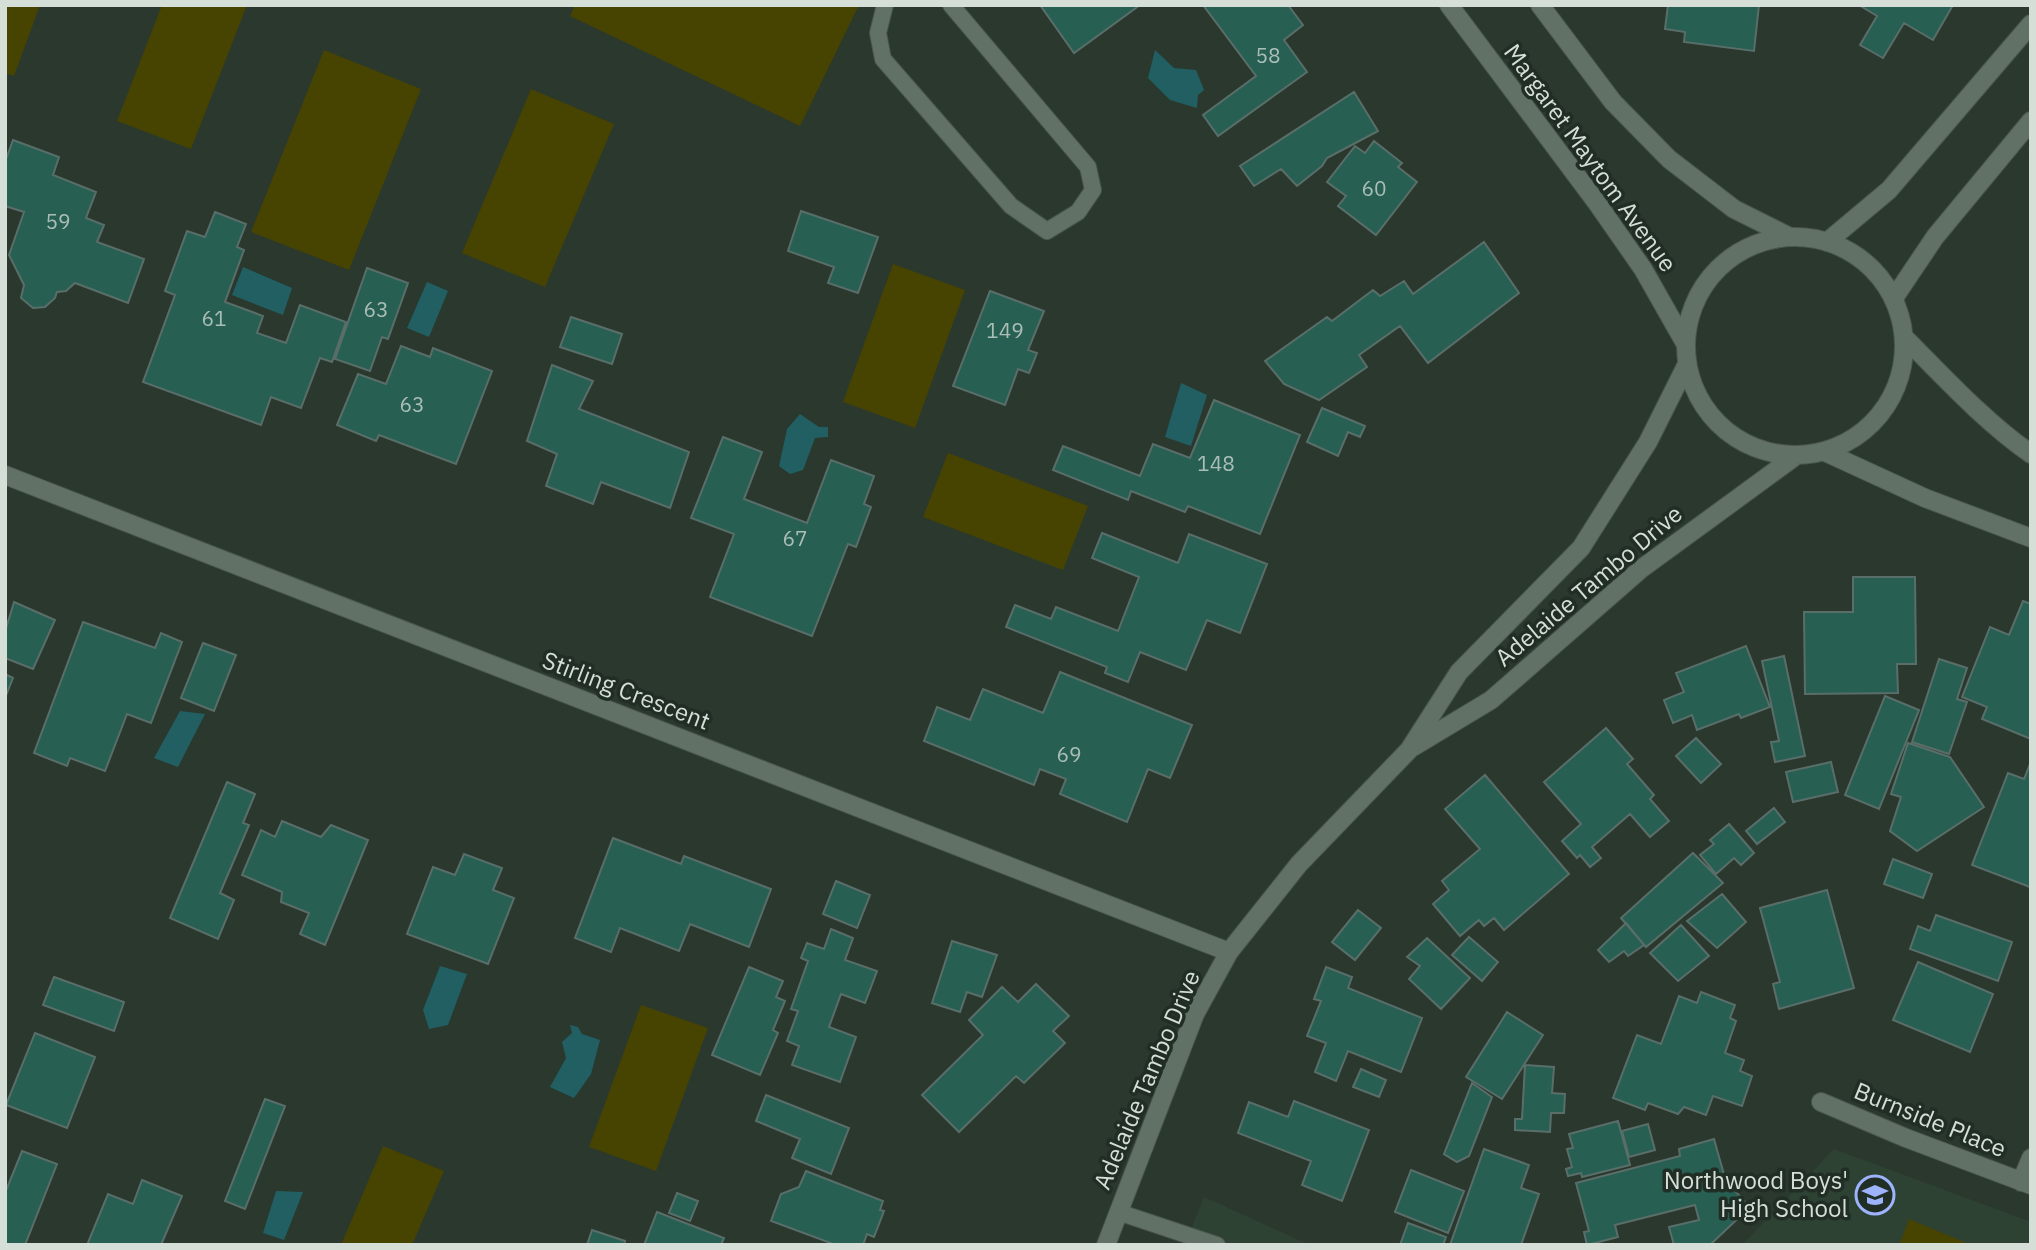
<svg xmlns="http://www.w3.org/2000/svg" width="2036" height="1250" font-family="'IBM Plex Sans',sans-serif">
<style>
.built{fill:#2e4234}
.green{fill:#474300}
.water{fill:#215f63}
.building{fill:#275f53;stroke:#5a6e69;stroke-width:2}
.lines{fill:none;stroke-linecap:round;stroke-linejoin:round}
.lane-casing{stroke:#49554d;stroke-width:18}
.street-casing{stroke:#49554d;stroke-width:20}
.secondary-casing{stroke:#49554d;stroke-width:20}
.lane{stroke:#627166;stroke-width:16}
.street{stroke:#627166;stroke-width:18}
.secondary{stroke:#627166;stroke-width:18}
.labels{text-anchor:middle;stroke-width:7;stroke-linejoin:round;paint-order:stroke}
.number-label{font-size:21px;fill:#aabeb6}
.street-label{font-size:24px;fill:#d5ded7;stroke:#212e25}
.poi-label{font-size:24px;fill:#d5ded7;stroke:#212e25;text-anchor:end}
</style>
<rect width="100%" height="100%" fill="#2b382e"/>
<path class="built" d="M1834,1149L2031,1222V1245H1742Z
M1204,1197L1310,1245H1185Z"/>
<path class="green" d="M5,5H40L14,76L5,73Z
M162,5H247L191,149L117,121Z
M575,5H859L800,126L570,16Z
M324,50L421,89L349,270L251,232Z
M531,89L614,124L545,287L462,253Z
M893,264L965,290L915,428L843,402Z
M948,453L1088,506L1063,570L923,517Z
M641,1005L708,1028L656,1171L589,1147Z
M383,1146L444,1171L412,1245H341Z
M1909,1219L1971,1245H1899Z"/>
<path class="water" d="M1155,50L1174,68L1196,70L1204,90L1198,95L1197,108L1170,100L1148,78Z
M243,267L292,288L283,315L232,295Z
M427,282L448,291L429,337L407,328Z
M1181,383L1207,395L1191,446L1165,437Z
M800,414L819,427H828V437L815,438L803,470L790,474L779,466L787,429Z
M180,711L205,714L178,767L154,758Z
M440,966L467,974L448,1025L429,1029L423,1010Z
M570,1025L578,1027L582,1034L600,1040L591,1074L574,1098L550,1087L566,1058L562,1042L572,1033Z
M276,1191L303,1192L284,1240L263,1233Z"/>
<path class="building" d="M1040,5H1140L1074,53Z
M1203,5H1288L1303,25L1284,40L1307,72L1218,136L1203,115L1256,76Z
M1668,5H1759L1754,51L1684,42L1685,32L1665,29Z
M1859,5H1953L1933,40L1904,23L1883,58L1860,45L1877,16Z
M1354,92L1378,131L1327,158L1322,166L1297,186L1281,169L1254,186L1240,166Z
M13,140L59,157L53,175L96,192L86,218L104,225L97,242L144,259L128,303L75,283L66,291L57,292L55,298L45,307L33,308L21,298L24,285L9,255L24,212L5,206V162Z
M1374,141L1402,163L1398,167L1417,182L1376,235L1338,206L1346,196L1327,182L1355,146L1365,153Z
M801,211L878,237L858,293L828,283L834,267L788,251Z
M215,212L246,224L237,247L244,250L225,302L263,316L257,333L286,343L300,305L346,322L332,362L320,358L301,408L271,397L261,425L143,382L175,295L165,291L187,231L205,237Z
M1484,242L1519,293L1428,363L1400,326L1359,355L1367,367L1319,400L1284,384L1265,361L1327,317L1332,321L1373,290L1380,296L1404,281L1413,294Z
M367,268L408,283L388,339L382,337L370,371L335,359Z
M990,291L1044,311L1028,350L1037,353L1029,373L1018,369L1005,405L953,386Z
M571,317L622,334L612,364L560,347Z
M401,346L430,357L433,348L492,371L456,464L379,435L376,441L337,425L358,374L386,384Z
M552,365L593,381L579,409L689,452L670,508L601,482L593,504L546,486L557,454L527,441Z
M1214,400L1300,435L1260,534L1188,506L1185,512L1131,491L1128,500L1053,470L1063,446L1140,476L1153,444L1190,458Z
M1322,408L1365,426L1360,437L1348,432L1338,456L1307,442Z
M723,437L762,452L744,499L807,523L831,460L874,476L864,504L871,507L856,547L848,544L812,636L710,597L734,534L691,518Z
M1102,533L1178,563L1189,534L1267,564L1240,633L1207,620L1186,670L1140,652L1128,682L1105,673L1107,667L1006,627L1015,605L1051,619L1056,607L1118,631L1139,577L1092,558Z
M1853,577H1915L1916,664H1897L1898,693L1805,694L1804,612H1853Z
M2023,601L2031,604V739L1982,719L1987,707L1962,697L1990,627L2009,635Z
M14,602L55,620L33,669L5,658V632Z
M83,622L155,648L161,633L182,642L151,723L127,714L105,771L70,758L67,766L34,753Z
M203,643L236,655L214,711L181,698Z
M1746,646L1770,707L1741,718L1739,714L1697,730L1692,715L1673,723L1664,700L1684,692L1676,673Z
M1784,656L1805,756L1775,762L1771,742L1779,741L1762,661Z
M1939,659L1967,668L1957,699L1967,702L1949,754L1912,742Z
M1060,672L1192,725L1170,778L1148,769L1127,822L1060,794L1066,779L1040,769L1034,785L924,741L937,707L970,720L983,689L1043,713Z
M5,674L13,678L5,698Z
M1885,696L1919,710L1879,809L1845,795Z
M1606,728L1633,759L1627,764L1654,795L1650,799L1669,821L1650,837L1630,814L1592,847L1601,858L1590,867L1580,855L1577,858L1562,841L1581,824L1544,782Z
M1696,738L1721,764L1701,783L1676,756Z
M1908,743L1950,757L1984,807L1917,851L1890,831L1901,797L1891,794Z
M1831,762L1838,792L1793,802L1786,772Z
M2030,764H2031L2030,887L1972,865L2008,773L2024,779Z
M1485,775L1569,874L1504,930L1494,918L1484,926L1479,920L1460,936L1433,904L1449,890L1442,881L1480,849L1445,809Z
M227,782L255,794L243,823L249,825L220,893L234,900L218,939L170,918Z
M1774,808L1785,822L1757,844L1746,831Z
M282,821L321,837L331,825L368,840L325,945L300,934L309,913L281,902L282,892L242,875L261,830L275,837Z
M1729,824L1754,853L1741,865L1734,858L1716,874L1700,855L1714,844L1710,840Z
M613,838L681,864L684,856L771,889L749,947L690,924L679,951L620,928L611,952L575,938Z
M1693,853L1723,883L1646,947L1621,918Z
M464,854L502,868L493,890L514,898L488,964L407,934L433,867L455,875Z
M1893,859L1932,874L1923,898L1884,884Z
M836,881L870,895L857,928L823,914Z
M1827,890L1854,988L1779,1009L1773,984L1780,982L1760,908Z
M1722,894L1746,922L1717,948L1687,921Z
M1358,910L1381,928L1355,960L1332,942Z
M1936,915L2012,942L1998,981L1910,949L1918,926L1930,931Z
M1626,923L1644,945L1628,956L1624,951L1609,962L1598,950Z
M1681,925L1709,956L1678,981L1650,953Z
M831,929L853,938L845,960L877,971L865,1003L841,994L829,1027L856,1037L840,1082L792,1065L799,1046L787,1041L798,1011L791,1009L808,961L801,958L807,943L824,949Z
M1469,937L1498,962L1482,981L1452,955Z
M1427,938L1470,978L1441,1009L1409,979L1420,966L1407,957Z
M952,941L997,955L982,997L967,992L960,1012L932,1003Z
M1918,962L1993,994L1970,1052L1893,1020Z
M749,967L783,981L776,997L785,1001L773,1030L778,1033L760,1075L712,1055Z
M1326,967L1352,977L1348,988L1422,1018L1401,1072L1348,1051L1336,1081L1315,1072L1326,1043L1307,1036L1321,1001L1314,999Z
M54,977L124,1002L114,1031L43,1005Z
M1036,984L1069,1016L1053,1031L1065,1043L1024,1083L1016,1076L959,1132L922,1095L983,1035L969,1020L1002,987L1018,1002Z
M1701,992L1735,1005L1730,1018L1736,1021L1725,1053L1744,1060L1740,1071L1752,1076L1742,1106L1713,1096L1706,1115L1684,1107L1678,1114L1648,1103L1645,1110L1613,1098L1637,1035L1661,1044L1679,996L1697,1003Z
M1507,1012L1543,1035L1502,1099L1466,1077Z
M35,1033L95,1057L67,1128L6,1105Z
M1525,1065L1554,1067L1552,1093L1565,1094L1564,1113H1551L1550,1132L1515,1130V1119H1522Z
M1361,1069L1386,1080L1379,1097L1353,1087Z
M1472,1083L1492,1097L1469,1156L1457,1162L1444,1154Z
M766,1095L849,1128L831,1174L792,1158L800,1139L756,1121Z
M265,1099L285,1106L245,1209L225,1201Z
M1294,1101L1369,1130L1342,1201L1302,1185L1311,1161L1238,1133L1249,1102L1288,1117Z
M1618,1121L1630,1165L1582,1177L1581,1173L1568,1176L1566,1169L1572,1167L1567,1149L1573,1148L1569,1134Z
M1648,1124L1655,1150L1629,1157L1622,1131Z
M1714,1139L1725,1178L1735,1175L1739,1189L1734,1190L1750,1207L1710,1245H1674L1669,1227L1699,1220L1695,1205L1615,1225L1618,1237L1587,1245L1584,1232L1589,1231L1576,1183L1680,1156L1679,1149Z
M1484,1149L1529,1165L1521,1188L1539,1194L1521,1245H1450Z
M22,1151L57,1164L25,1245H5V1193Z
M1411,1170L1464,1191L1448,1233L1395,1212Z
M806,1171L883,1201L880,1210L884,1211L874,1237L867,1234L863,1245H836L771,1221L781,1194L799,1187Z
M142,1180L182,1196L161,1245H87L108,1194L133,1204Z
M677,1193L698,1201L690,1221L669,1213Z
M657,1212L724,1238L721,1245H644Z
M1408,1223L1446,1237L1443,1245H1400Z
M592,1230L625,1241L624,1245H587Z"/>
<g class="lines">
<defs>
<path id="lane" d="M885,5L878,33L883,59L1011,206L1047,231L1078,212L1093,190L1088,167L951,5
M1118,1212L1217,1245"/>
<path id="street" d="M1827,242L1889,190L2031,24
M1894,298L1935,237L2031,121
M5,475L1229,952
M1821,1102L1906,1138L2031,1185
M2021,1182L2031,1158"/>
<path id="secondary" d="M1449,5L1597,203L1643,269L1685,343
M1540,5L1613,102L1669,159L1734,209L1790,237
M1686 346a109 109 0 1 1 218 0a109 109 0 1 1-218 0Z
M1905,338C1945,378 1984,421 2031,454
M1825,452L1925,498L2031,538
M1413,747L1491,700L1641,569L1797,455
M1106,1245L1195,1014L1229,952L1299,864L1409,750L1459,672L1581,548L1648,442L1687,364"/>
</defs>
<use href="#lane" class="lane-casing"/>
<use href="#street" class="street-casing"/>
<use href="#secondary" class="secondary-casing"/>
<use href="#lane" class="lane"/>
<use href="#street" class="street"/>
<use href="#secondary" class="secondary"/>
</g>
<defs>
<symbol id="school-ring" viewBox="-11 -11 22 22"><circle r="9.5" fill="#212e25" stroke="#9db4fd" stroke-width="1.5"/><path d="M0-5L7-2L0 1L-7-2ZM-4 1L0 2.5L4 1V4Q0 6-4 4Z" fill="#9db4fd"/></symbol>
</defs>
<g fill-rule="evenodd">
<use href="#school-ring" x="1853" y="1173" width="44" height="44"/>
</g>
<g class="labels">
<g class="number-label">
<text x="1268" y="63">58</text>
<text x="1374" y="196">60</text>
<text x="58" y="229">59</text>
<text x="376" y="317">63</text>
<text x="214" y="326">61</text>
<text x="1005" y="338">149</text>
<text x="412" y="412">63</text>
<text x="1216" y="471">148</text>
<text x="795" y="546">67</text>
<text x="1069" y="762">69</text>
</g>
<g class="street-label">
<text transform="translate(1590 158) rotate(54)" y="8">Margaret Maytom Avenue</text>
<text transform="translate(1589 586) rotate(-40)" y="8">Adelaide Tambo Drive</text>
<text transform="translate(626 691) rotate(21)" y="8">Stirling Crescent</text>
<text transform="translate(1147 1080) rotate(-67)" y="8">Adelaide Tambo Drive</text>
<text transform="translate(1930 1120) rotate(22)" y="8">Burnside Place</text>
</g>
<g class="poi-label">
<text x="1848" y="1189">Northwood Boys'<tspan x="1848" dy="28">High School</tspan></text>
</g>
</g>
<rect width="2036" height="1250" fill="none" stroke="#d5ded7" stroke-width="14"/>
</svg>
